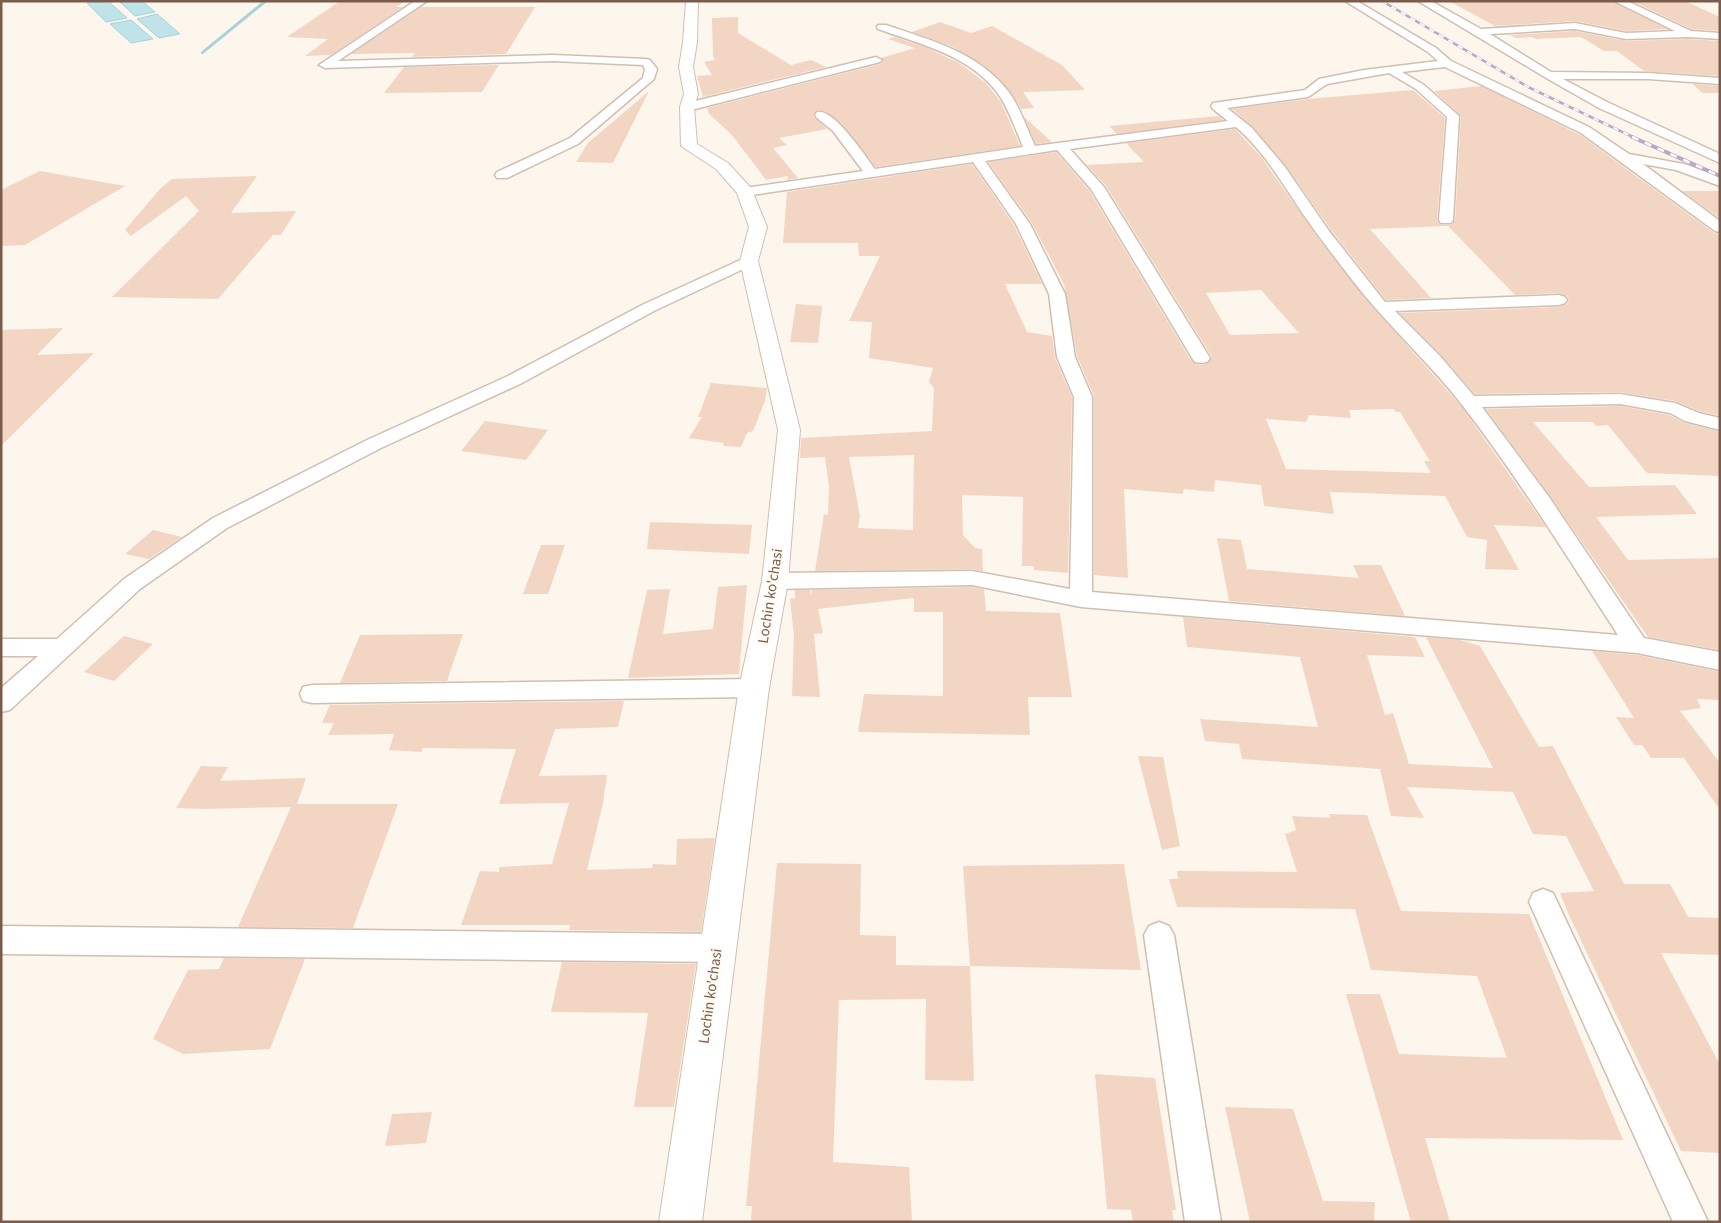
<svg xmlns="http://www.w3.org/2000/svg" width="1721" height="1223" font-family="'Source Sans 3',sans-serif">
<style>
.water{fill:#bfe3e8;stroke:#a5d3da}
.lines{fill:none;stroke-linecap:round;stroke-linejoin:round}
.stream{fill:#a5d3da;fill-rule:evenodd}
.building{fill:#f3d5c3;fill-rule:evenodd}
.minor-casing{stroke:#d1beb0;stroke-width:3}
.tertiary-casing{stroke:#d1beb0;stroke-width:2}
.minor{fill:#fff;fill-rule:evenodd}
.tertiary{fill:#fff;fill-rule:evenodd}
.rail-far1-casing{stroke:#b9a8c9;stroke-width:2.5}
.rail-casing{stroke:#b9a8c9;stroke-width:4}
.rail-far1{stroke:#fffaf3;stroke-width:2;stroke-dasharray:5.5;stroke-linecap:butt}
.rail{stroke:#fffaf3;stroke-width:2.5;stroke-dasharray:7;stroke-linecap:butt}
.labels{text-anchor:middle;stroke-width:4;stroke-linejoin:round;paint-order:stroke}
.street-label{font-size:15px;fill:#7a5c4d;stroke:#fffaf3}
</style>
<rect width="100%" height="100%" fill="#fdf6ec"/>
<path class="water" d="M97,1H108L127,18L106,22L87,3Z
M119,1H142L155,12L135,16Z
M157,14L180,34L159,38L137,19Z
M131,20L153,39L131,43L110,24Z"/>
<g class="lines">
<path class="stream" d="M263,1H268L203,54H201V52Z"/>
</g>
<path class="building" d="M340,1H405L396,7H403L331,55L305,56L328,39L287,37Z
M1449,1H1612L1668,29L1626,31L1575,21L1495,26Z
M1632,1H1685L1720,17V31L1691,29Z
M421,7H535L506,54L412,57L415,53L351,54Z
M738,17V33L791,65L811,60L826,67L703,97L697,76L712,75L704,62L715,60L713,56L712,18Z
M940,22L971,33L992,26L1062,65L1085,90L1023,92L1034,108L1021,109L1009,90L983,65L953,47L912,32Z
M1575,31L1626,41L1689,39L1720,41V76L1644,71L1617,51H1604L1581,37L1537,39L1532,37L1516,38L1510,35Z
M895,37L927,48L959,63L986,83L1001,102L1020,146L876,167L841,123L825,111L817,110L813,116L827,129L779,138L787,145L773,148L798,178L787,180L788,176L766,180L732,135L709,114L707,108L880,64L884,60L881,58L915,48L888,39Z
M499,65L482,92L384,93L404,67Z
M1693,84L1720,86V93H1702Z
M1481,86L1580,135L1714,233L1720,234V416L1700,411L1675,401L1620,392L1475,394L1441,355L1399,313L1559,307L1567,304L1569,301L1567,296L1559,293L1515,295L1448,226L1370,229L1431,298L1386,300L1331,230L1286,166L1253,127L1232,109L1308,99L1413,90L1445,118L1437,220L1441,225H1451L1455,220L1461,116L1434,91Z
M649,91L613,163L576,162L588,143Z
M1219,116L1223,120L1117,134L1109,126Z
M1024,117L1052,142L1036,144Z
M1235,129L1262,158L1314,232L1365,298L1462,407L1546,527L1494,525L1519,570L1485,569L1487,540L1467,537L1445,496L1330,492L1334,514L1264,506L1261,485L1215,480L1214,492L1184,489L1183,494L1124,489L1128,578L1094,575V396L1077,356L1064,284L1032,223L988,162L1056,152L1089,190L1190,359L1195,364L1201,365L1208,363L1212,357L1106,186L1087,165L1144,162L1126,143ZM1261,290L1299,333L1230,335L1206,293ZM1394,409L1396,412H1400L1430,461H1424L1431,473L1286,469L1266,419L1306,422L1309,415L1351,418L1349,410Z
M972,164L1014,225L1042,284H1005L1027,332L1052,336L1055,358L1072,397L1068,573L1034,570V566H1022L1023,497L962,495L963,535L975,548L982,549L983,571L972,569L815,571L824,514L828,515L829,487L825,457L800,458L801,438L932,431L934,388L929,382L933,368L869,358L872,322L849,321L880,256H859L858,243H783L787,192ZM914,455L913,530L858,528L860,516L849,457Z
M40,171L68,176L125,186L25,245L1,246V190Z
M257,176L231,213L296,211L281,235H273L218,299L112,297L199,211L186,196L131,236L125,230L160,189L172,179Z
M1682,191H1720V218Z
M796,304L822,306L818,343L790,342Z
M63,328L37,355L94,353L1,446V330Z
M711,383L767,388L765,401L753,431L747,433L741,447L724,446L723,443L689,438L702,417H698Z
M1620,406L1669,415L1685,423L1720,432V476L1647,473L1608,425L1596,426L1593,422H1533L1589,487L1675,485L1697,514L1596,517L1628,560L1720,558V650L1648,637L1550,496L1486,409Z
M485,421L548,430L526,460L461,451Z
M650,522L752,525L749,554L647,549Z
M153,530L182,537L149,559L125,554Z
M1217,538L1241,540L1247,569L1359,578L1353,565H1381L1405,616L1229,601Z
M541,545H565L548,594H523Z
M747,585L739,674L628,678L647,590L670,589L663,634L713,629L718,587Z
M972,587L984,589L986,611L1060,613L1072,697H1028L1030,735L858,732L864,694L943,696V612H914V598L818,609L823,633L814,634L820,697L792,696L794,636L790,599L795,598V590H810L811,596L812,590Z
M1183,617L1415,637L1425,657L1367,655L1385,715L1393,713L1409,764L1493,768L1426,637L1460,640L1480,646L1539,747L1553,746L1624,884H1670L1688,917L1720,918V955L1661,953L1720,1065V1153L1681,1151L1568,913L1560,893L1594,891L1566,836L1533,834L1513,792L1407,787L1424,818L1391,816L1380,769L1242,759L1239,744L1205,741L1200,719L1318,727L1300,657L1187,647Z
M463,634L447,681L340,683L360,635Z
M124,636L153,644L114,681L84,672Z
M1592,651L1637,655L1720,672V700L1697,699L1701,708L1680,711L1720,763V810L1684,758H1651L1642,745H1634L1616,717L1634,718Z
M624,701L618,727L555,729L539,776L607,775L603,803L587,870L652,868L653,864L676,865L677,839L715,838L701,932L569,930L570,925H461L480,871L499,872V867L552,864L569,803L499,804L516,749L422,748V752L389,750L394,734L328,735L334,723H322L330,705Z
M1138,756L1163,757L1180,846L1162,850Z
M201,766L228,767L220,781L306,778L297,804H398L353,928L238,927L291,807L204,809L176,808Z
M1329,814L1367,815L1401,911L1529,914L1623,1140L1425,1138L1450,1222H1411L1346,994H1380L1399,1054L1507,1058L1477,976L1371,970L1355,909L1177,907L1169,879H1178L1177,871L1297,872L1285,834L1296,830L1292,816L1330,818Z
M777,863L861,864L860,935L896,936V965L970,966L974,1081L925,1080L926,999L839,1000L833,1162L909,1167L912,1222H751L752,1206H746Z
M1124,864L1141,970L970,966L963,866Z
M224,958L305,959L270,1049L183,1054L153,1039L188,970L219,969Z
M562,962L696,964L674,1107H634L648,1013L551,1012Z
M1095,1074L1155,1078L1176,1210H1172L1174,1222H1133L1131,1210L1107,1209Z
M1225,1107L1293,1109L1323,1201L1375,1202L1374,1222H1250Z
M432,1112L426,1143L385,1146L392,1114Z"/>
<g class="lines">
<defs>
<path id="minor" d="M415,1H427L338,61L553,55L646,59L650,60L657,69L654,79L578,144L507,178H497L495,175L497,172L570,138L643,78L645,69L643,65L553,61L325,68L319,65Z
M1345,1H1357L1436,48L1451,61L1589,127L1629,154L1684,164L1720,177V186L1676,170L1643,164L1720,221V232L1715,231L1581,133L1445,67L1402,72L1424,85L1459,116L1453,220L1451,223H1441L1439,220L1447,117L1416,89L1389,73L1327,84L1308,97L1227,108L1252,128L1285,167L1329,231L1385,302L1559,295L1565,297L1567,300L1565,303L1559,305L1395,311L1440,356L1474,396L1620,394L1675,403L1699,413L1720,418V430L1685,421L1670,413L1620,404L1482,407L1549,497L1644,638L1720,652V670L1637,653L1081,607L972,585L775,589L767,586L764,581L767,576L775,573L972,571L1070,589L1074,397L1057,357L1049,294L1016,224L973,162L745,196L738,192L745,188L863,171L833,131L817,118L815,115L817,112C834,108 865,156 875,169L1023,147C1016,130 1009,110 999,95C972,56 920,44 878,29L877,27L878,25H886C930,40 978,52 1008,91C1019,105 1027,129 1035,146L1228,121L1213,109L1211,106L1213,103L1305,90L1319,79L1364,70L1438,61L1428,52ZM1236,127C1263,150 1283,184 1303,214C1319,237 1336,259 1353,281C1387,325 1429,362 1463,406C1519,479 1568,558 1618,635L1092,592V397L1075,357L1065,294L1030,224L985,161L1057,150L1091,189L1192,358L1195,362L1201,363L1207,362L1210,358L1104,187L1070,149Z
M1418,1H1431L1481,29L1575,23L1626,33L1675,31L1614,1H1627L1691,31L1720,33V39L1689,37L1626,39L1575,29L1490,34L1551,72L1648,73L1720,78V84L1648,79H1563L1607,102L1720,154V163L1599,108L1548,79Z
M876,57L882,60L880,62L687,111L681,107L683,104Z
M749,256L754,258L757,261L754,264L654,311L520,384L381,448L227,528L140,589L10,710L1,712V688L38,656H1V639H57L124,579L213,518L367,440L508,376L642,305Z
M754,679L763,682L766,688L763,694L754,697L312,703L303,701L300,694L303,687L312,685Z
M1543,889L1553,893L1708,1222H1673L1529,902L1533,893Z
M1159,922L1169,926L1174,935L1221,1222H1185L1144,935L1149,926Z
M1,926L717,934L727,938L732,948L727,958L717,962L1,954Z"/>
<path id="tertiary" d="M686,1H698L697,42L693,67L698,94L694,107L697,144L728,163L751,188L767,227L758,261L800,430L788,581L769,688L702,1222H659L739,688L762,581L778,430L740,261L749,227L737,193L716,169L681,146L680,107L684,94L679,67L683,42Z"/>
</defs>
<use href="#minor" class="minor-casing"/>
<use href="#tertiary" class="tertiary-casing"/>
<use href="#minor" class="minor"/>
<use href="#tertiary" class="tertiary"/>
<defs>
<path id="rail-far1" d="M1382,1L1528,87L1635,138"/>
<path id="rail" d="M1632,137L1720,176"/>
</defs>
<use href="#rail-far1" class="rail-far1-casing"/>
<use href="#rail" class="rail-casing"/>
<use href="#rail-far1" class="rail-far1"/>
<use href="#rail" class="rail"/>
</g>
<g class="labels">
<g class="street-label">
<text transform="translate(770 596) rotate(-81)" y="5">Lochin ko'chasi</text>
<text transform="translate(710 996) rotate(-82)" y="5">Lochin ko'chasi</text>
</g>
</g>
<rect width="1721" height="1223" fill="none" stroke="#7a5c4d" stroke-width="5"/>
</svg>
